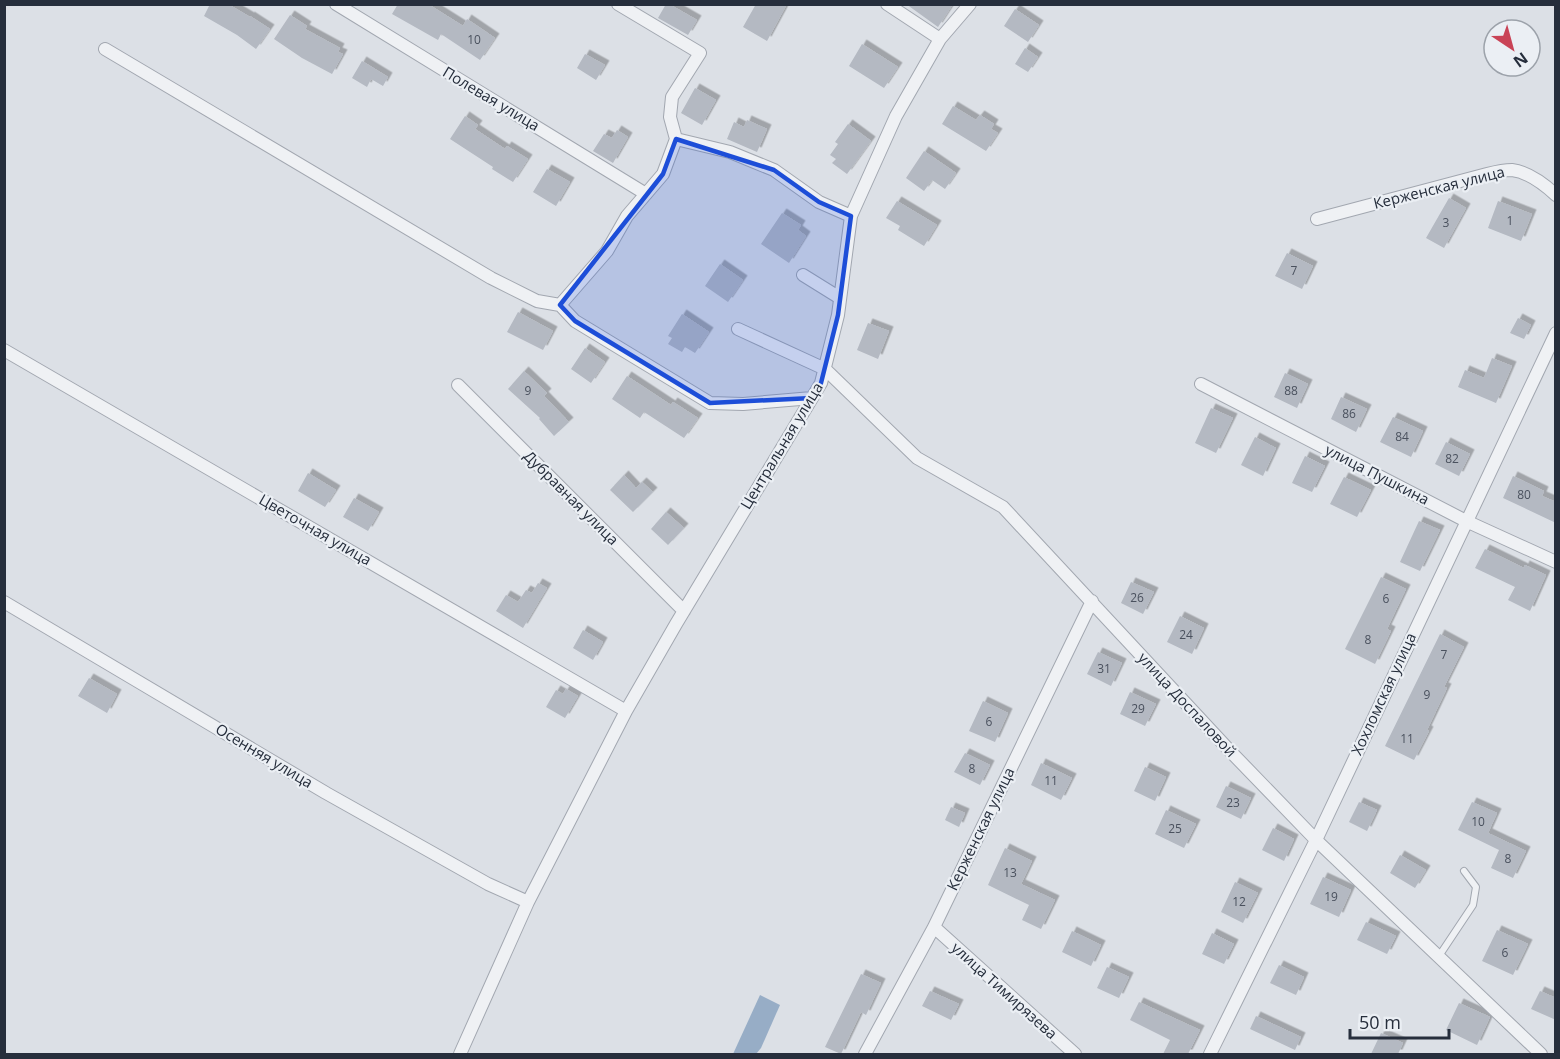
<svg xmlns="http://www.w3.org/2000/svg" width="1560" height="1059" font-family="'Open Sans',sans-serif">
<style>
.water{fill:#97adc6}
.building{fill:#b4b9c2;filter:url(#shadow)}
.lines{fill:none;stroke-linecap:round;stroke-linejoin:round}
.lane-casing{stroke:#a2a7b0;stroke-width:8}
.street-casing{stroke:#a2a7b0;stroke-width:14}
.lane{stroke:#eff1f4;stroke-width:6}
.street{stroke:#eff1f4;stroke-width:12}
.marked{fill:#1d4ed8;fill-opacity:0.2;stroke:#1d4ed8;stroke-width:4.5;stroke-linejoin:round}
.labels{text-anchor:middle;stroke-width:4.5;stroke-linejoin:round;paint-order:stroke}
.number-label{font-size:12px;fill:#4a515e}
.street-label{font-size:15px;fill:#262e3c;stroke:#ebeff4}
</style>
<defs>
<filter id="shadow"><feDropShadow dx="4.5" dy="-4.5" stdDeviation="0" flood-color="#0004"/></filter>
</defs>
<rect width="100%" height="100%" fill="#dce0e6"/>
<path class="water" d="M760,995L780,1005L761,1048L756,1054H733Z"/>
<path class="building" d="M210,4H228L250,17V16L270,29L256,49L237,35L204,16Z
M398,4H428L463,26L467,19L495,38L480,60L441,34L438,40L392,14Z
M666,4H669L697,20L688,35L658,18Z
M756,4H787L767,41L743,27Z
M906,4H953L938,27Z
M1015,9L1039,25L1028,42L1004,26Z
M290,15L307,26L305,29L340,48L338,52L343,54L332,74L302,58L274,39Z
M862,44L898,67L884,88L849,66Z
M1025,48L1038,57L1028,72L1015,64Z
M585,54L605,65L596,80L577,68Z
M362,61L388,77L383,86L371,79L367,87L352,78Z
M695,88L716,100L702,125L681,113Z
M953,106L976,120L980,115L994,124L991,129L998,133L986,151L942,124Z
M465,116L478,125L475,129L505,149L507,146L528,159L513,182L492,169L493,167L450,139Z
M747,120L767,129L757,152L727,139L734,122L744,127Z
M848,124L871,141L847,174L832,163L836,159L830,155L838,144L835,142Z
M617,130L628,137L613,163L593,151L604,134L612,138Z
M924,151L956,173L945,189L932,180L924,191L906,178Z
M547,169L570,182L556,206L533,192Z
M1449,198L1466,208L1444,248L1426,238Z
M897,201L937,225L924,246L898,230L900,226L886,218Z
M1498,201L1532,214L1521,241L1488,228Z
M782,213L801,225L798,230L806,236L789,263L761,244Z
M1287,253L1313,266L1302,289L1275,276Z
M720,264L743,280L728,302L705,286Z
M518,312L553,331L543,350L507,332Z
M682,314L709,332L695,353L685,347L682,352L668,344L672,338L668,336Z
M1518,318L1531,325L1524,339L1510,333Z
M868,323L889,331L878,359L857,350Z
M585,348L605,362L591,383L571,369Z
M1492,358L1512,366L1496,403L1458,387L1465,370L1484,378Z
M524,371L547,393L544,396L569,422L554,436L539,419L540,418L508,389Z
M1285,373L1308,384L1297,408L1274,397Z
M627,376L671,405L673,402L698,418L684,438L644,412L640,418L612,399Z
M1341,397L1367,409L1356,432L1331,419Z
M1211,408L1233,418L1216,453L1195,443Z
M1393,417L1423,431L1411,457L1380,442Z
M1255,437L1276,448L1263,476L1241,465Z
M1446,442L1470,454L1459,476L1435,464Z
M1305,456L1325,466L1312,492L1292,483Z
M308,473L336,490L325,507L298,491Z
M624,475L636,488L642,482L653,492L633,512L610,490Z
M1513,476L1544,491L1542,496L1556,502V523L1503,498Z
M1344,477L1371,490L1357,517L1330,504Z
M354,498L379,512L368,531L343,517Z
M666,512L684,528L668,545L651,529Z
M1419,521L1440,530L1420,571L1400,562Z
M1485,549L1524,568L1525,565L1546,575L1530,611L1508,600L1515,587L1475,568Z
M1381,577L1406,589L1387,629L1391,631L1375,664L1345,649Z
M1131,582L1154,592L1143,614L1121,603Z
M538,583L547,588L523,628L496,611L506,595L518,602L526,590L532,593Z
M1180,616L1204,628L1192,654L1167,642Z
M583,630L603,642L593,660L573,648Z
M1440,634L1464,647L1444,687L1447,688L1427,730L1429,731L1414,760L1385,746Z
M1098,652L1122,663L1111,686L1087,674Z
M89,678L117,694L107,713L78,696Z
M566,689L578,696L565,718L546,707L556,690L563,694Z
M1130,692L1156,704L1145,726L1120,714Z
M983,701L1008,713L995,742L969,731Z
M965,753L990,765L980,785L954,772Z
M1041,763L1072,778L1061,800L1031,785Z
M1145,767L1166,777L1155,801L1134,791Z
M1226,786L1251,798L1241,819L1216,807Z
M1359,802L1377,810L1367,831L1349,822Z
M1472,802L1497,813L1488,833L1526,851L1513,878L1491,868L1499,850L1458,830Z
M951,807L965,813L959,827L945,820Z
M1166,810L1196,824L1184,848L1155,834Z
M1273,828L1294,839L1284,861L1262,850Z
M1005,848L1032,861L1021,884L1055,900L1041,929L1022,920L1029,905L988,885Z
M1400,855L1426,870L1415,888L1390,873Z
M1323,877L1351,890L1339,917L1310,904Z
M1235,882L1258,893L1243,923L1221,912Z
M1366,922L1396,936L1387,954L1357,940Z
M1497,930L1528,944L1513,975L1482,961Z
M1072,931L1101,945L1091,966L1062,952Z
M1212,933L1234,944L1224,964L1202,954Z
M1279,965L1304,977L1296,995L1270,983Z
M1107,967L1129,977L1119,998L1097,988Z
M861,974L881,983L866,1015L861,1012L841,1054L825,1047Z
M930,991L959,1004L951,1020L922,1006Z
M1540,991L1556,998V1020L1531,1009Z
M1139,1002L1200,1030L1188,1054H1163L1170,1040L1130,1020Z
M1459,1003L1490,1017L1477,1045L1446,1030Z
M1256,1016L1301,1037L1295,1050L1250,1029Z
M1381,1033L1403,1043L1398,1054H1371Z"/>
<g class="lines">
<defs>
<path id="lane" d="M1439,956L1473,905L1476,887L1464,871"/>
<path id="street" d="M336,4L646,194
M618,4L700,53L672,97L670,117L676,139
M887,4L940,39
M105,49L491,278L537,301L560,305
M1317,219L1487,174C1495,172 1504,170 1512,170C1529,172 1544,184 1556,195
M803,275L840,298
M738,329L825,369L917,458L1003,507L1230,751L1316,840L1541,1054
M4,350L626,711
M1201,384L1466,521L1556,562
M458,385L684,611
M812,398L743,404L710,403L575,321L560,305L607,251L627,216L663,174L676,139L730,152L774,170L819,202L851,216
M4,602L326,793L488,884L528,902
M934,927L1075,1054
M460,1054L528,902L626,711L676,624L821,383L838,315L851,216L896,116L940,39L970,4
M865,1054L934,927L1092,601
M1210,1054L1316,840L1556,333"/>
</defs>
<use href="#lane" class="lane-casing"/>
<use href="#street" class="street-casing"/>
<use href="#lane" class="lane"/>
<use href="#street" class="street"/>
</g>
<path class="marked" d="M676,139L774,170L819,202L851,216L838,315L821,383L812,398L710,403L575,321L560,305L663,174Z"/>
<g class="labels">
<g class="number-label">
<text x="474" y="44">10</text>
<text x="1510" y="225">1</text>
<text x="1446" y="227">3</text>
<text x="1294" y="275">7</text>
<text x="528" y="395">9</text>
<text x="1291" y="395">88</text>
<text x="1349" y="418">86</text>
<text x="1402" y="441">84</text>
<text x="1452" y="463">82</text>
<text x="1524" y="499">80</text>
<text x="1137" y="602">26</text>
<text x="1386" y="603">6</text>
<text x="1186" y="639">24</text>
<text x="1368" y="644">8</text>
<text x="1444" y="659">7</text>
<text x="1104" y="673">31</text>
<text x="1427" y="699">9</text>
<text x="1138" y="713">29</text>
<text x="989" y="726">6</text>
<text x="1407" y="743">11</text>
<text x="972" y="773">8</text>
<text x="1051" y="785">11</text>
<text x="1233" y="807">23</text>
<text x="1478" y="826">10</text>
<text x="1175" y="833">25</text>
<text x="1508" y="863">8</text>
<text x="1010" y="877">13</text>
<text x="1331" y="901">19</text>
<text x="1239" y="906">12</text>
<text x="1505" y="957">6</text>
</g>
<g class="street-label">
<text transform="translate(491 99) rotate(31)" y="5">Полевая улица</text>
<text transform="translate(1439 188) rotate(-14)" y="5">Керженская улица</text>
<text transform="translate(782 446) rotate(-59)" y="5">Центральная улица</text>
<text transform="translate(1377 475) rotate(27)" y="5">улица Пушкина</text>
<text transform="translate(571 498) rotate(45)" y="5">Дубравная улица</text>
<text transform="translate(315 530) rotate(30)" y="5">Цветочная улица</text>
<text transform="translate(1384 694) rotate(-65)" y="5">Хохломская улица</text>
<text transform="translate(1187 705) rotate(47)" y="5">улица Доспаловой</text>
<text transform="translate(264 756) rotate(31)" y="5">Осенняя улица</text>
<text transform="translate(981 829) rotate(-64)" y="5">Керженская улица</text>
<text transform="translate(1004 991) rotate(42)" y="5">улица Тимирязева</text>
</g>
</g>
<rect width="1560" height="1059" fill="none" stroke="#262e3c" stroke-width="12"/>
<g transform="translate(1512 48) rotate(144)"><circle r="28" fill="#ebeff4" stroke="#9ca2aa" stroke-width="1.5"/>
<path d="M0-4.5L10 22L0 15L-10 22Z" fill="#c94356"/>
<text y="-9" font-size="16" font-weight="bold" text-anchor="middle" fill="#262e3c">N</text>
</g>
<path d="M1350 1029v9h99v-9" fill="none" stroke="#262e3c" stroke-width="3"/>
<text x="1359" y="1029" font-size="18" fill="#262e3c" stroke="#ebeff4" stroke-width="4.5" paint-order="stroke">50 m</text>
</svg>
